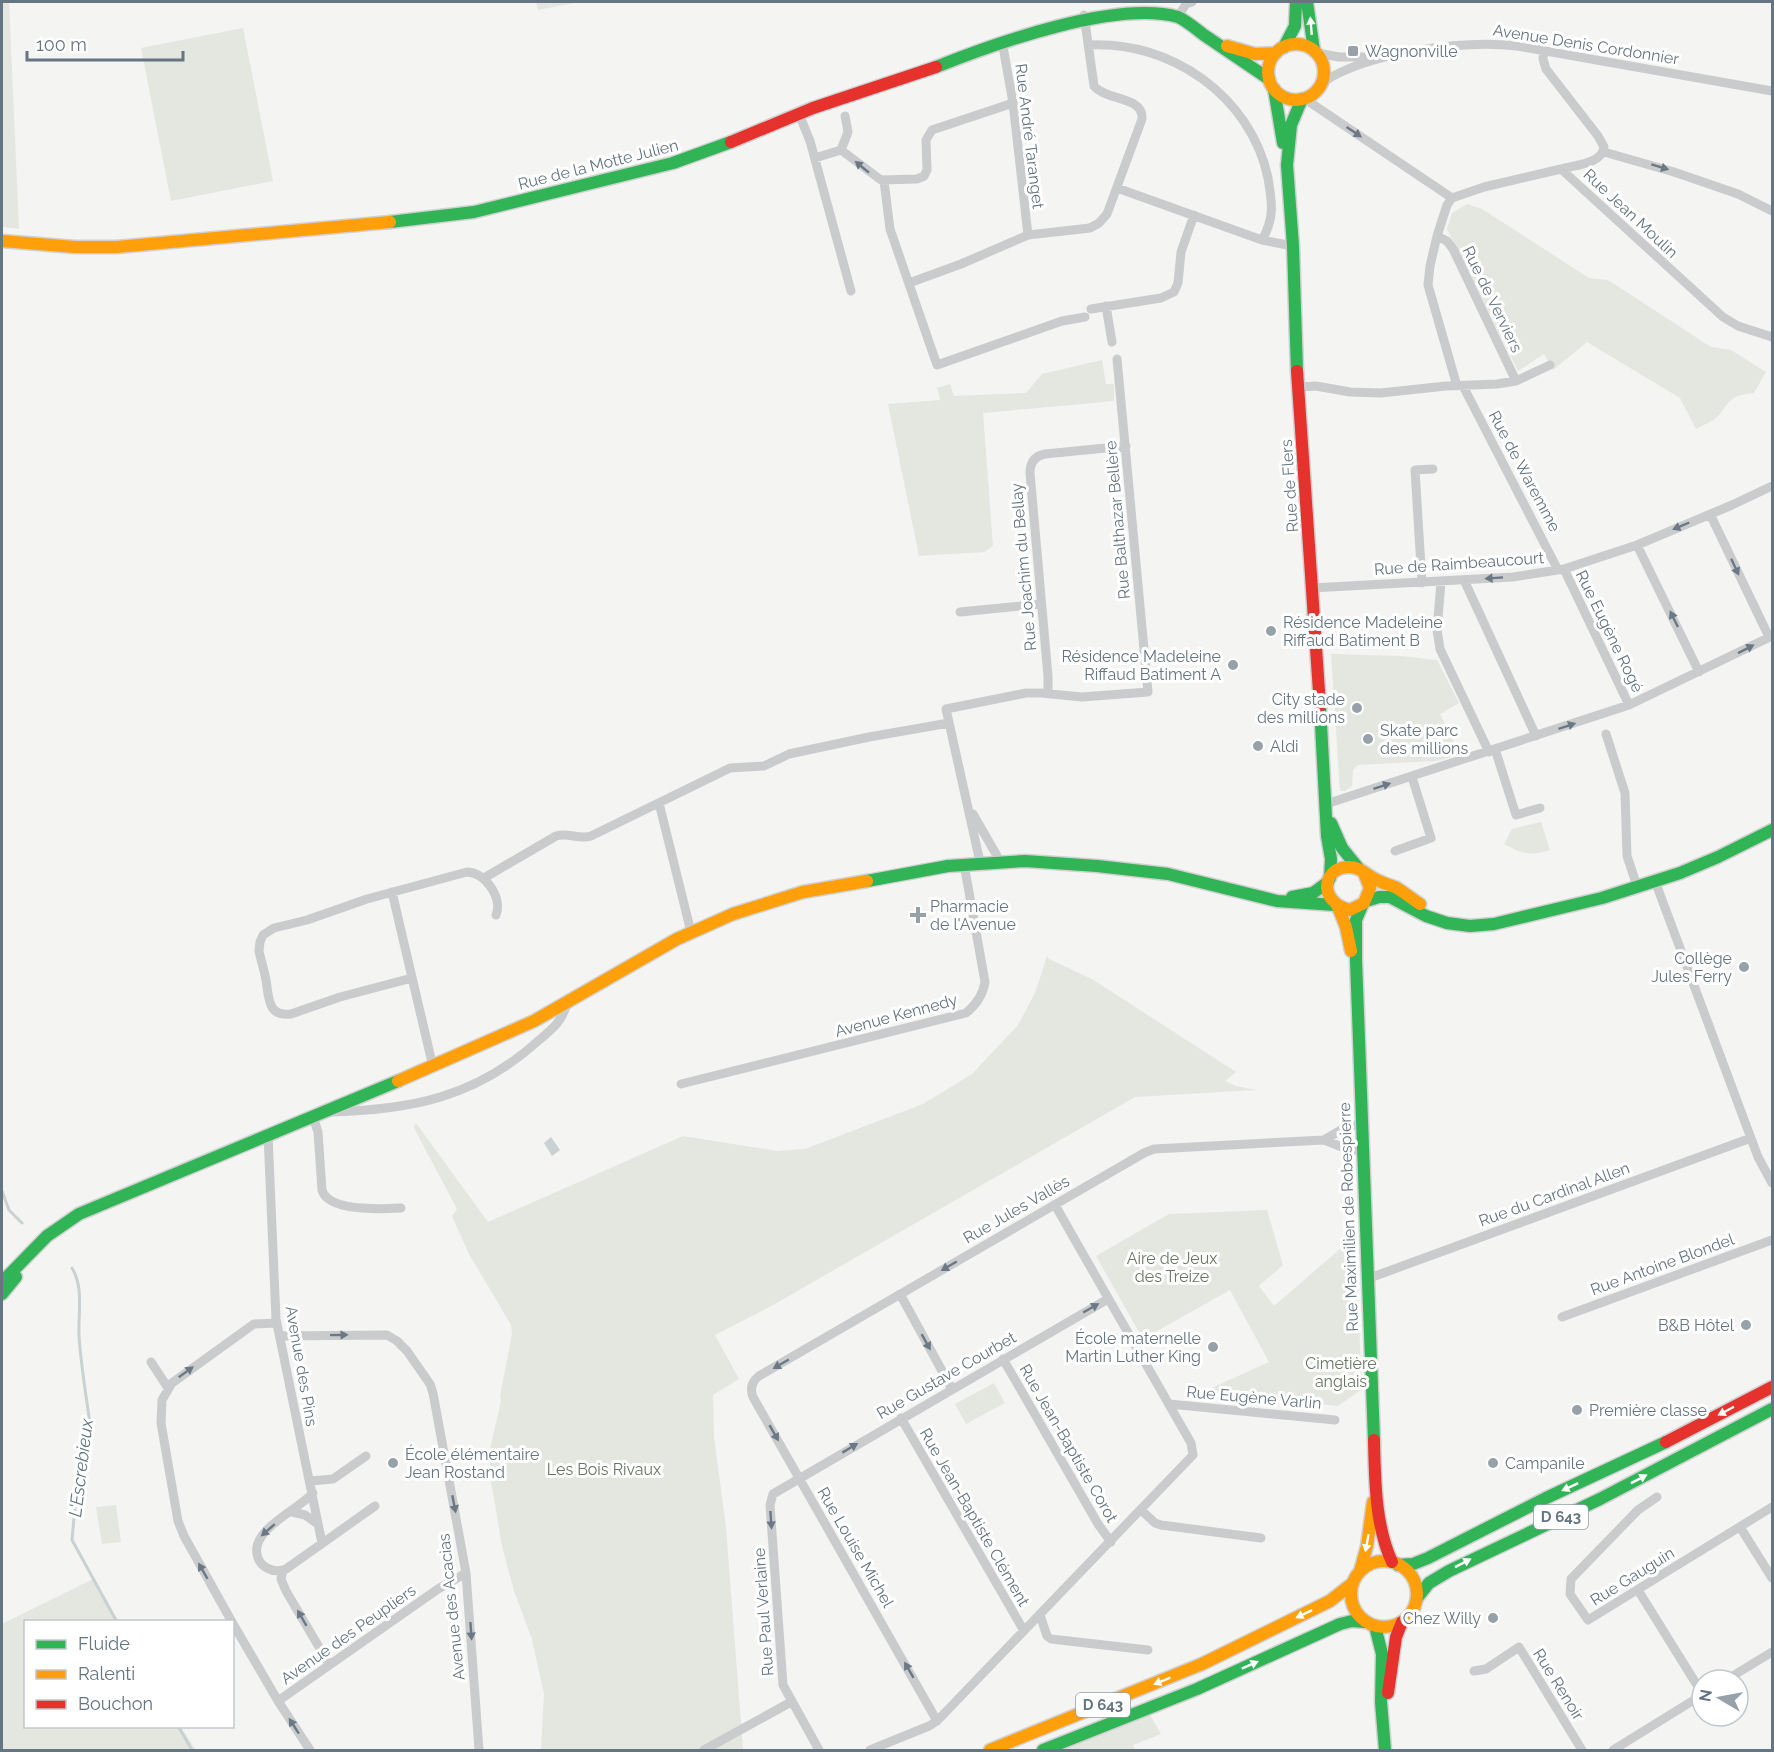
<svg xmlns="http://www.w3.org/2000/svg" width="1774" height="1752" font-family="Raleway,sans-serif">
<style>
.green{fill:#e4e6e0}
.water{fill:#c9d1d3}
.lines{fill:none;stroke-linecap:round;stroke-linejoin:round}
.stream{stroke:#c9d1d3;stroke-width:3}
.fast-casing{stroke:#d0d1d2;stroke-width:15}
.slow-casing{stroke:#d0d1d2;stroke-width:15}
.jam-casing{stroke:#d0d1d2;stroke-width:15}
.street{stroke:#cacbcc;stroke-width:9}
.fast{stroke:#30b455;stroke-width:12}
.slow{stroke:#ff9f0a;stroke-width:12}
.jam{stroke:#e5322d;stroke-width:12}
.oneway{fill:#fff}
.oneway2{fill:#6a7985}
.poi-dot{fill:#97a1a9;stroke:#fff;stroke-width:2}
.labels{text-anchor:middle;stroke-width:6;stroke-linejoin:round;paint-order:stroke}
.shield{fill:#fff;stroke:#939ea7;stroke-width:1.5}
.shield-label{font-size:15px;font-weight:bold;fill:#657581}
.street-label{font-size:16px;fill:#657581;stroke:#fff}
.poi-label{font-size:16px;fill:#657581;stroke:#fff;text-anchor:start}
.park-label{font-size:16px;fill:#687863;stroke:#fff}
.water-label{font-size:18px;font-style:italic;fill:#60777e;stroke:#fff}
</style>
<rect width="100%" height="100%" fill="#f4f4f2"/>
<path class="green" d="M2,2H9L19,229L2,227V229Z
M536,2H579L538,10Z
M243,28L273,181L171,201L141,48Z
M1467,204L1482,209L1589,278L1608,280L1711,347L1731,350L1766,372L1754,393C1731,395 1731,400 1718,416C1713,422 1702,425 1696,429L1680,398L1587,342L1553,370L1544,354L1518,371L1447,229L1452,213Z
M1102,360L1106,384H1114V401L983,413L993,546L984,552L919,556L888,404L940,400L937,388L950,384L954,396L1026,393L1042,374Z
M1331,654L1401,656L1437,660L1459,703L1440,714L1460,755L1436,761L1358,765L1353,770L1352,786L1345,791H1340Z
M1541,822L1550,850C1529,856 1523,854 1504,844L1512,829Z
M1047,956L1049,959L1092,979L1236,1072L1225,1081L1236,1086L1256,1090L1135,1097L773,1305L715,1335L739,1379L713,1395L714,1437L726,1527L743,1750H541L544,1694L532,1639L514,1591L502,1546L490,1475V1449L501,1401L500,1396L512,1334L511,1325L469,1254L452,1216L457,1209L414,1128L416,1123L488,1222L683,1136L777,1151L805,1149L923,1104L972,1074L1018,1025L1035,993Z
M1267,1210L1283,1265L1259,1286L1274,1306L1355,1236L1362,1389L1338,1406L1223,1395L1220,1399L1192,1397L1269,1362L1230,1290L1143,1339L1096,1256L1169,1214Z
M994,1383L1005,1403L966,1424L955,1404Z
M116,1505L121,1542L102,1544L96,1507Z
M93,1579L118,1621L26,1622V1726L181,1727L196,1750H2V1624Z
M1150,1715L1161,1734L1133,1745L1135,1750H1061Z"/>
<path class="water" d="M551,1137L560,1150L552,1156L544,1143Z"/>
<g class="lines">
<path class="stream" d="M2,1191L9,1210L22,1223
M72,1268C84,1288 78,1313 79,1336C81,1366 86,1395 90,1424V1431L80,1451L72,1540L117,1622
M178,1726L192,1750"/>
<defs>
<path id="fast" d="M1307,2L1314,50
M1284,47L1295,26L1296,2
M936,67C996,43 1116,0 1178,17C1187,21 1196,29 1204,35C1226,50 1247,64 1269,79
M1274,89L1283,143
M390,222L474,212L673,163L731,142
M1297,371L1293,246L1287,165L1291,125L1302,99
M1320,706L1327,836L1331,859L1330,878
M1331,823L1342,848L1359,869
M867,881L948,866L1025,861L1097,866L1168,874L1277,901L1335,905
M1292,897L1313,893L1328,882
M1366,901L1379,897H1390L1426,916L1447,923L1470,926L1494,924L1602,898L1680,873L1718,857L1772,830
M1362,906L1356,920V960L1374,1440
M2,1282L47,1236L79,1214L398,1081
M2,1294L16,1277
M1398,1565L1413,1564L1428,1558L1546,1498L1666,1442
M1417,1598L1429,1583L1449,1571L1600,1499L1772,1409
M1375,1626L1382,1654L1381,1702L1385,1750
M1043,1750L1197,1689L1340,1624L1352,1621L1365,1622"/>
<path id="slow" d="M1268 72a28 28 0 1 1 56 0a28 28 0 1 1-56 0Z
M1227,46L1255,54L1276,53
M2,241L75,247H117L390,222
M1364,873L1370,888L1364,903L1350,910C1317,902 1322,866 1350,867C1360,867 1367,875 1375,879C1382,883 1390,885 1397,888C1405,893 1412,899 1420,904
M1338,907L1346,927L1351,951
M398,1081L534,1021L677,939L733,914L803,892L867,881
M1351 1594a33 33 0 1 1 66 0a33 33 0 1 1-66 0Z
M1360,1571L1367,1546L1373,1502
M990,1750L1202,1664L1330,1601L1353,1583"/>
<path id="jam" d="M731,142L813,108L936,67
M1297,371L1320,706
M1374,1440C1375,1480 1375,1525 1392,1562
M1666,1442L1772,1387
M1388,1693L1396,1637L1402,1622"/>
</defs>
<use href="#fast" class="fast-casing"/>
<use href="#slow" class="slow-casing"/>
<use href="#jam" class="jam-casing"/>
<path class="street" d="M1178,17L1186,4L1192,2
M1002,41L1013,103L1028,235
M1088,45C1170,40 1251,96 1268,178C1272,202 1275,218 1262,240
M1544,51L1543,59L1546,69L1598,136L1604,147C1602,164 1575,165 1561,169
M1317,53L1339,57H1374
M1322,83C1366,52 1465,40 1517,46L1772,91
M1305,99L1452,198
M799,114L810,141L851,291
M841,150L881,180L917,179L924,176L927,170L926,140L932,130L1013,103
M1604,152L1674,172L1738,194L1772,211
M815,158L841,150L848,132L845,116
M884,181L890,229L937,365L1062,321L1085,317
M1117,188L1262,240L1293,246
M1452,198L1484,187L1561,169L1723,317L1738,326L1772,337
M1452,198L1447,205L1437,236L1430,266L1428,285L1457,386
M1437,236L1447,241L1453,249L1516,381
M909,283L961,264L1028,235L1090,228L1099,223L1107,214L1142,119C1144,96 1106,101 1094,86L1084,15
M1106,306L1112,342
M1091,309L1161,298L1174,292L1178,283L1181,252L1194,215
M1463,386L1558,570
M1299,387L1316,386L1350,392L1381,393L1446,386L1497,384L1516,381L1550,365
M1710,514L1769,637
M1637,545L1699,672
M1564,569L1629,705
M1464,580L1536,736
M1441,582L1437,630L1440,649L1489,752
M1422,583L1415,470L1433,469
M1312,588L1513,577L1564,569L1637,545L1732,505L1772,486
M960,612L1041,604
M1048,693V676L1030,473C1030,462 1035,456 1045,454L1126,446
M1606,734L1625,793L1627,856L1637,886
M1495,749L1516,815L1540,808
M659,803L691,932
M1326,804L1629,705L1772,636
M973,814L1000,861
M1395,851L1431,838L1412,777
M980,862L946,709L1026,693H1041L1082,697L1148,692L1117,359
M484,878L556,836C568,832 579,840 591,836L730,768L764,766L789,754L869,737L949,723
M1655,881L1758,1157L1772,1183
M392,892L433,1067
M412,978L340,997L291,1014C267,1017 269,997 266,980C264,970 261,960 259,951L260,942L263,935L274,928L307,920L367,899L467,872C485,872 503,898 496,915
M681,1084L966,1013C976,1005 983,995 985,982L964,864
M328,1112C410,1110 475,1098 538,1041C551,1030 564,1020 567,1002
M313,1117L318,1132L322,1190C328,1212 383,1209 401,1208
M268,1135L276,1319L322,1543
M1324,1140L1347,1149L1362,1151
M1367,1279L1751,1138
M900,1294L952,1389
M1562,1317L1772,1240
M280,1336L387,1335L397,1341L407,1351L430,1384L433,1393L466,1573L479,1750
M1003,1359L1098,1524L1111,1542
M151,1362L168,1388
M1169,1404L1335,1420
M901,1418L1024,1631
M310,1481L333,1479L366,1456
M313,1493C298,1510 252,1529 257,1554C258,1560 261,1565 267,1568C274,1572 279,1571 286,1569L375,1506
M1657,1497L1638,1510L1571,1579L1570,1594L1588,1620L1772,1507
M1141,1510L1155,1523L1161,1525L1261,1538
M292,1512L305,1515L318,1524
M1740,1527L1772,1578
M283,1570L281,1579L286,1591L329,1664
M1638,1590L1702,1693
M1040,1615L1047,1636L1051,1639L1148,1650
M232,1622L184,1536L178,1521L161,1423L162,1400L172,1383L254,1324L277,1323
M232,1622L278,1701L310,1750
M1474,1671L1486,1669L1519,1647L1582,1750
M1726,1680L1772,1652
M278,1701L438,1589L466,1573
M937,1721L753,1397C750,1389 751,1382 759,1376L1144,1153L1154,1149L1324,1140L1348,1126L1361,1124
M704,1750L791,1702
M819,1750L783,1685L770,1505L773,1494L1108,1299
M870,1750L929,1726L937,1721L1193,1455L1191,1443L1055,1205
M1613,1750L1702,1695"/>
<use href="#fast" class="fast"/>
<use href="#slow" class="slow"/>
<use href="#jam" class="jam"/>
</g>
<defs><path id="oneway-solid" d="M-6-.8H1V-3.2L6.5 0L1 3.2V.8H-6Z" transform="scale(1.5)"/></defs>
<g class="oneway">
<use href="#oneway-solid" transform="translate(1311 26) rotate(-95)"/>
<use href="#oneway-solid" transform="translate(1726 1411) rotate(152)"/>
<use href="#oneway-solid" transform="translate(1639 1479) rotate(-27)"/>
<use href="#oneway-solid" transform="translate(1570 1487) rotate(155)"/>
<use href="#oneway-solid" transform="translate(1367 1543) rotate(100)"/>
<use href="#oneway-solid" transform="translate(1463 1563) rotate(-27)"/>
<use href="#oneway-solid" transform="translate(1304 1614) rotate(154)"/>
<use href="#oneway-solid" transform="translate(1250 1665) rotate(-24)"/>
<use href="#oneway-solid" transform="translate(1162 1681) rotate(158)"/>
</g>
<g class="oneway2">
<use href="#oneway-solid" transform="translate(1354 132) rotate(34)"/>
<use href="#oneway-solid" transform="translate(862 167) rotate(-141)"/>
<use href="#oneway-solid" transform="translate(1660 167) rotate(17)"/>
<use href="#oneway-solid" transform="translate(1681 526) rotate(157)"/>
<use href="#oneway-solid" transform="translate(1735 567) rotate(65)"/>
<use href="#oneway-solid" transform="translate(1494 578) rotate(176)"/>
<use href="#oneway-solid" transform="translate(1674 619) rotate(-116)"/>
<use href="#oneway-solid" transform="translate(1746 649) rotate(-27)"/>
<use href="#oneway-solid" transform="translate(1567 726) rotate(-18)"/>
<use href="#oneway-solid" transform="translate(1382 786) rotate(-18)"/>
<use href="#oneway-solid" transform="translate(949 1266) rotate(150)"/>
<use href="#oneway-solid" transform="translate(1091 1308) rotate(-30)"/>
<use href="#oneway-solid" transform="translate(339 1335) rotate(-1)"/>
<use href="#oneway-solid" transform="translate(926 1342) rotate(61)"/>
<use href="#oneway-solid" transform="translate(781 1364) rotate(150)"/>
<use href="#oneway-solid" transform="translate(186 1372) rotate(-36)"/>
<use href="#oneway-solid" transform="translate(774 1433) rotate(60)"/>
<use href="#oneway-solid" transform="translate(850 1448) rotate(-31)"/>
<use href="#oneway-solid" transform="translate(454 1504) rotate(79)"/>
<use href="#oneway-solid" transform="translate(771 1520) rotate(86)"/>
<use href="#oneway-solid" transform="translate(268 1530) rotate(139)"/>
<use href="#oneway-solid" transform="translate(203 1571) rotate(-120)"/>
<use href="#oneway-solid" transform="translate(302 1618) rotate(-120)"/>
<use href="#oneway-solid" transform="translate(471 1631) rotate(86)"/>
<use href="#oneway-solid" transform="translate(909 1670) rotate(-120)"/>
<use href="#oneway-solid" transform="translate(294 1726) rotate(-123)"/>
</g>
<g class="poi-dot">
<rect x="1347" y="45" width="12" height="12" rx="3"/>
<circle cx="1271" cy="631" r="6"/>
<circle cx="1233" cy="665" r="6"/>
<circle cx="1357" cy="708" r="6"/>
<circle cx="1368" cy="739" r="6"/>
<circle cx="1258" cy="746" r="6"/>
<path d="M915 906h6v6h6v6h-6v6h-6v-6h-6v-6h6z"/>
<circle cx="1744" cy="967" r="6"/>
<circle cx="1746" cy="1325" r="6"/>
<circle cx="1213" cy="1347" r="6"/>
<circle cx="1577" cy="1410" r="6"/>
<circle cx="393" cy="1463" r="6"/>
<circle cx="1493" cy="1463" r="6"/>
<circle cx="1493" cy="1618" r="6"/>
</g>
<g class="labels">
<g class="shield">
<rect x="1534" y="1505" width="54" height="24" rx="4.5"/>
<rect x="1076" y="1693" width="54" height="24" rx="4.5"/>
</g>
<g class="shield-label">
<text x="1561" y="1522">D 643</text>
<text x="1103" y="1710">D 643</text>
</g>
<g class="street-label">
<text transform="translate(1586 44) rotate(9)" y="6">Avenue Denis Cordonnier</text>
<text transform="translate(1030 136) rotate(83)" y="6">Rue André Taranget</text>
<text transform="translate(598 164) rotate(-14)" y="6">Rue de la Motte Julien</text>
<text transform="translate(1631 213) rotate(43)" y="6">Rue Jean Moulin</text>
<text transform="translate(1493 299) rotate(64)" y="6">Rue de Verviers</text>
<text transform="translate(1525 471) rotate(62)" y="6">Rue de Waremme</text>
<text transform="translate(1289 486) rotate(-94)" y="6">Rue de Flers</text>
<text transform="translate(1117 520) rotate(-95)" y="6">Rue Balthazar Bellère</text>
<text transform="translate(1459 563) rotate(-4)" y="6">Rue de Raimbeaucourt</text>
<text transform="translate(1023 567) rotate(-95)" y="6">Rue Joachim du Bellay</text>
<text transform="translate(1610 631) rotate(64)" y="6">Rue Eugène Rogé</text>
<text transform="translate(896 1015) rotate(-15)" y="6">Avenue Kennedy</text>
<text transform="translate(1554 1194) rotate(-20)" y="6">Rue du Cardinal Allen</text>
<text transform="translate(1016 1209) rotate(-30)" y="6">Rue Jules Vallès</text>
<text transform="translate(1348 1217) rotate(-92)" y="6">Rue Maximilien de Robespierre</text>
<text transform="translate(1662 1264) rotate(-20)" y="6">Rue Antoine Blondel</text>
<text transform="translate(302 1366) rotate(80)" y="6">Avenue des Pins</text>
<text transform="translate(946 1375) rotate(-30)" y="6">Rue Gustave Courbet</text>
<text transform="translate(1254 1397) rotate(5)" y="6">Rue Eugène Varlin</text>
<text transform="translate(1069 1443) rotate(60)" y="6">Rue Jean-Baptiste Corot</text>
<text transform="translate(975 1517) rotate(60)" y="6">Rue Jean-Baptiste Clément</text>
<text transform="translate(856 1547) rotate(60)" y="6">Rue Louise Michel</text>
<text transform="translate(1632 1576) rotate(-32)" y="6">Rue Gauguin</text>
<text transform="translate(451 1607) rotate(-96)" y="6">Avenue des Acacias</text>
<text transform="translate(763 1612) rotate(-94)" y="6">Rue Paul Verlaine</text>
<text transform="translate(348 1634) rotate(-35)" y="6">Avenue des Peupliers</text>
<text transform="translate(1559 1684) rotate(58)" y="6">Rue Renoir</text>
</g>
<g class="poi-label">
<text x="1365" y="57">Wagnonville</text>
<text x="1283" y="628">Résidence Madeleine<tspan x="1283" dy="18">Riffaud Batiment B</tspan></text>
<text x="1221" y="662" text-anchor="end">Résidence Madeleine<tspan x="1221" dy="18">Riffaud Batiment A</tspan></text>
<text x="1345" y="705" text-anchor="end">City stade<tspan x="1345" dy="18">des millions</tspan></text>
<text x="1380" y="736">Skate parc<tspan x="1380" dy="18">des millions</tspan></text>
<text x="1270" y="752">Aldi</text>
<text x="930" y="912">Pharmacie<tspan x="930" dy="18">de l'Avenue</tspan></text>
<text x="1732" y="964" text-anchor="end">Collège<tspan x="1732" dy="18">Jules Ferry</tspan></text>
<text x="1734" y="1331" text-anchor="end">B&amp;B Hôtel</text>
<text x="1201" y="1344" text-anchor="end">École maternelle<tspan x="1201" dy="18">Martin Luther King</tspan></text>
<text x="1589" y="1416">Première classe</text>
<text x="405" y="1460">École élémentaire<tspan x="405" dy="18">Jean Rostand</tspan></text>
<text x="1505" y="1469">Campanile</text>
<text x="1481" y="1624" text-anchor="end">Chez Willy</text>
</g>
<g class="park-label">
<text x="1172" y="1264">Aire de Jeux<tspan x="1172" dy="18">des Treize</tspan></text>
<text x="1341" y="1369">Cimetière<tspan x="1341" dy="18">anglais</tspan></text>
<text x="604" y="1475">Les Bois Rivaux</text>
</g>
<g class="water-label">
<text transform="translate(81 1468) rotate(-83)" y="6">L'Escrebieux</text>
</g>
</g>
<rect width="1774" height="1752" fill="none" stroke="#657581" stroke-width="6"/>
<rect x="24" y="1620" width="210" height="108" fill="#ffffff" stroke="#c1c8cd" stroke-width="1.5"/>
<rect x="36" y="1640" width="30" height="9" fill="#30b455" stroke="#c1c8cd" stroke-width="1.5"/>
<text x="78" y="1650" font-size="18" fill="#657581">Fluide</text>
<rect x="36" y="1670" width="30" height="9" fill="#ff9f0a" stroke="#c1c8cd" stroke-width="1.5"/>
<text x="78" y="1680" font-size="18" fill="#657581">Ralenti</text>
<rect x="36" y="1700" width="30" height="9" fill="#e5322d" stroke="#c1c8cd" stroke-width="1.5"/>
<text x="78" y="1710" font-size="18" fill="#657581">Bouchon</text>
<g transform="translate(1720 1698) rotate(280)"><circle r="28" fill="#ffffff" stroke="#c1c8cd" stroke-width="1.5"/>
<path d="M0-4.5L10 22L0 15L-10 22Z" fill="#97a1a9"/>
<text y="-9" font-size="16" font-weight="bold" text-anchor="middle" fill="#657581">N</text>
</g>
<path d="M27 51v9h156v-9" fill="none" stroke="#657581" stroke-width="3"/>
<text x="36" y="51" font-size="18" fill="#657581" stroke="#ffffff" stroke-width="4.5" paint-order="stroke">100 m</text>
</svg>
